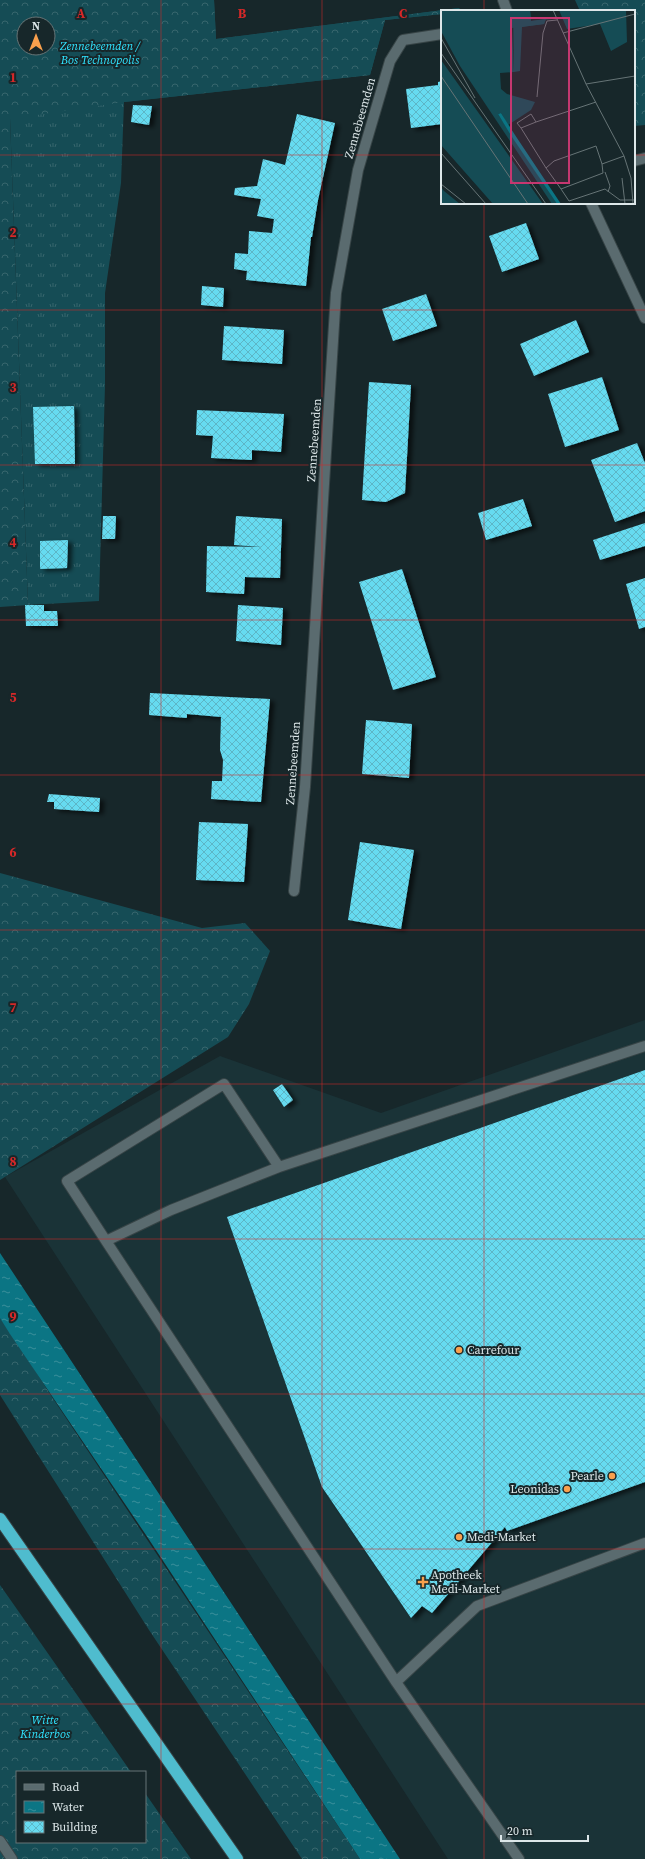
<svg xmlns="http://www.w3.org/2000/svg" width="645" height="1859" font-family="'Source Serif 4',serif">
<style>
.built{fill:#1a3337}
.grass{fill:url(#grass-tufts);fill-rule:evenodd}
.forest{fill:url(#forest-crowns);fill-rule:evenodd}
.water{fill:url(#water-ripples)}
.building{fill:url(#building-cross-hatch);filter:url(#shadow)}
.lines{fill:none;stroke-linecap:round;stroke-linejoin:round}
.minor-casing{stroke:#374446;stroke-width:12}
.highway-casing{stroke:#374446;stroke-width:14}
.minor{stroke:#5a6b6f;stroke-width:10}
.highway{stroke:#4fbcce;stroke-width:12}
.grid{fill:none;stroke:#d62828;stroke-width:1;stroke-opacity:0.55}
.poi-dot{fill:#f9a04d;stroke:#17272a;stroke-width:1.5}
.labels{text-anchor:middle;stroke-width:4;stroke-linejoin:round;paint-order:stroke}
.park-label{font-size:12px;font-style:italic;fill:#30e4ff;stroke:#17272a}
.street-label{font-size:12px;fill:#dde7e9;stroke:#17272a}
.poi-label{font-size:12px;fill:#dde7e9;stroke:#17272a;text-anchor:start}
.inset-road{fill:none;stroke:#667476;stroke-width:1}
.view{fill:#c63770;fill-opacity:0.15;stroke:#c63770;stroke-width:2}
.inset-edge{fill:none;stroke:#dde7e9;stroke-width:2}
.grid-label{font-size:13px;text-anchor:middle;font-weight:bold;fill:#d62828;stroke:#17272a;stroke-width:4;stroke-linejoin:round;paint-order:stroke}
</style>
<defs>
<pattern id="grass-tufts" width="24" height="20" patternUnits="userSpaceOnUse"><rect width="24" height="20" fill="#154c55"/><path d="M3 7l-1-3M5 7V3M7 7l1-3M15 17l-1-3M17 17v-4M19 17l1-3" fill="none" stroke="#37666d"/></pattern>
<pattern id="forest-crowns" width="20" height="18" patternUnits="userSpaceOnUse"><rect width="20" height="18" fill="#154c55"/><path d="M2 6a3 3 0 1 1 6 0M12 15a3 3 0 1 1 6 0" fill="none" stroke="#37666d"/></pattern>
<pattern id="water-ripples" width="26" height="14" patternUnits="userSpaceOnUse"><rect width="26" height="14" fill="#0b7584"/><path d="M2 4q2-2 4 0t4 0M15 11q2-2 4 0t4 0" fill="none" stroke="#3a8f9b"/></pattern>
<pattern id="building-cross-hatch" width="8" height="8" patternUnits="userSpaceOnUse"><rect width="8" height="8" fill="#66dbf0"/><path d="M0 0l8 8M0 8l8-8" fill="none" stroke="#5db6c6"/></pattern>
<filter id="shadow"><feDropShadow dx="4.5" dy="2.5" stdDeviation="2" flood-color="#0009"/></filter>
</defs>
<rect width="100%" height="100%" fill="#17272a"/>
<path class="built" d="M645,1020V1859H448L5,1177L220,1056L381,1113Z"/>
<path class="grass" d="M26,0H214L216,39L459,8L461,11H442V14L385,20L370,75L124,102L121,183L105,293V385L99,601L28,605L10,118ZM24,24H48V48H24Z"/>
<path class="forest" d="M0,0H214L216,39L459,8L461,11H442V14L385,20L370,75L124,102L10,119L28,605L0,607ZM24,24H48V48H24Z
M575,0H645V125L634,126V11H580Z
M0,873L202,928L245,923L270,951L249,1004L228,1037L0,1180Z
M0,1315L50,1394L360,1859H302L149,1630L0,1395Z
M0,1585L131,1772H17V1842H145V1793L191,1859H0Z"/>
<path class="water" d="M0,1253L400,1859H360L146,1535L10,1334L0,1318Z"/>
<path class="building" d="M442,81V124L411,128L406,89L438,85V82Z
M133,105L152,106L149,125L131,122Z
M297,114L335,123L318,200L312,237H311L306,286L246,280L247,271L234,269L235,253L248,254L249,231L272,233L274,219L257,216L261,199L234,195L235,188L257,186L263,159L285,165Z
M526,223L539,259L502,272L489,236Z
M202,286L224,288L223,307L201,305Z
M426,294L437,326L393,341L382,309Z
M576,320L589,352L534,376L520,344Z
M224,326L284,330L282,364L222,360Z
M602,377L619,430L565,447L548,394Z
M369,382L411,385L405,493L386,502L362,500Z
M74,406L75,464H35L33,407Z
M197,410L284,414L281,452L252,450V460L211,458L213,436L196,435Z
M637,443L645,463V511L615,522L591,460Z
M523,499L532,526L486,540L478,513Z
M103,516H116L115,539H102Z
M236,516L282,519L280,578L245,577L244,594L206,592L207,546L262,547L234,545Z
M645,523V546L600,560L593,540Z
M68,540L67,568L40,569V541Z
M402,569L436,677L393,690L359,582Z
M645,578V627L639,629L626,584Z
M25,605H44V611H57L58,626H26Z
M238,605L283,608L281,645L236,641Z
M150,693L270,699L261,802L211,799L212,781H222L223,760L220,750L221,717L187,714V718L149,715Z
M366,720L412,724L409,778L362,774Z
M49,794L100,798L99,812L54,809V802H47Z
M199,822L248,824L244,882L196,880Z
M360,842L414,850L401,929L348,920Z
M645,1070V1482L507,1531L505,1527L432,1613L422,1606L411,1618L322,1487L227,1217Z
M282,1084L293,1100L284,1107L273,1090Z"/>
<g class="lines">
<defs>
<path id="minor" d="M503,0L507,11
M634,161L645,158
M591,203L645,318
M294,891L305,787L336,293L358,170L390,61L403,40L442,34
M279,1167L645,1046
M106,1241L171,1210L279,1167L224,1084L67,1181L106,1241L396,1682L519,1859
M396,1682L477,1606L645,1543
M0,1841L12,1859"/>
<path id="highway" d="M0,1519L237,1859"/>
</defs>
<use href="#minor" class="minor-casing"/>
<use href="#highway" class="highway-casing"/>
<use href="#minor" class="minor"/>
<use href="#highway" class="highway"/>
</g>
<path class="grid" d="M161,0V1859M322,0V1859M484,0V11M0,155H442M634,155H645M484,203V1859M0,310H645M0,465H645M0,620H645M0,775H645M0,930H645M0,1084H645M0,1239H645M0,1394H645M0,1549H645M0,1704H645"/>
<g class="poi-dot">
<circle cx="459" cy="1350" r="4"/>
<circle cx="612" cy="1476" r="4"/>
<circle cx="567" cy="1489" r="4"/>
<circle cx="459" cy="1537" r="4"/>
<path d="M421 1576h4v4h4v4h-4v4h-4v-4h-4v-4h4z"/>
</g>
<g class="labels">
<g class="park-label">
<text x="100" y="50">Zennebeemden /<tspan x="100" dy="14">Bos Technopolis</tspan></text>
<text x="45" y="1724">Witte<tspan x="45" dy="14">Kinderbos</tspan></text>
</g>
<g class="street-label">
<text transform="translate(360 118) rotate(-74)" y="4">Zennebeemden</text>
<text transform="translate(314 440) rotate(-86)" y="4">Zennebeemden</text>
<text transform="translate(293 763) rotate(-86)" y="4">Zennebeemden</text>
</g>
<g class="poi-label">
<text x="467" y="1354">Carrefour</text>
<text x="604" y="1480" text-anchor="end">Pearle</text>
<text x="559" y="1493" text-anchor="end">Leonidas</text>
<text x="467" y="1541">Medi-Market</text>
<text x="431" y="1579">Apotheek<tspan x="431" dy="14">Medi-Market</tspan></text>
</g>
</g>
<g transform="translate(441 10)">
<rect width="194" height="194" fill="#17272a"/>
<path d="M72,0H89L90,11L111,9H105L103,14L81,17L79,61L73,62Z" fill="#154c55"/>
<path d="M0,0H89L90,11L111,8L105,9L103,14L71,18L73,62L59,63L60,79L66,84L94,92L90,100L67,115L60,103L57,104L116,194H111L19,56L0,21ZM118,0H185L186,32L170,41L159,14L126,19ZM0,50L54,126L102,194H52L0,135ZM0,177L3,181L19,194H0Z" fill="#154c55"/>
<path d="M60,103L74,125L120,194H116L71,127L57,104Z" fill="#0b7584"/>
<path class="inset-road" d="M112,0L145,74L183,146L190,168L192,194M122,23L194,4M0,28L34,88M0,43L105,194M0,66L87,194M145,74L194,66M96,87L102,23L106,11L116,10M95,112L155,92M80,118L95,112L90,104L76,113L80,118L105,158L120,179M0,143L45,194M183,146L161,154L162,163L120,179L128,191L164,179L179,190H194M105,158L113,151L155,136L161,154M164,162L169,176L167,182M181,168L184,194M0,174L25,194"/>
<path class="view" d="M70,8H128V173H70Z"/>
<rect width="194" height="194" class="inset-edge"/>
</g>
<g class="grid-label">
<text x="81" y="18">A</text>
<text x="242" y="18">B</text>
<text x="403" y="18">C</text>
<text x="13" y="82">1</text>
<text x="13" y="237">2</text>
<text x="13" y="392">3</text>
<text x="13" y="547">4</text>
<text x="13" y="702">5</text>
<text x="13" y="857">6</text>
<text x="13" y="1012">7</text>
<text x="13" y="1166">8</text>
<text x="13" y="1321">9</text>
</g>
<rect x="16" y="1771" width="130" height="72" fill="#17272a" stroke="#667476"/>
<rect x="24" y="1784" width="20" height="6" fill="#5a6b6f" stroke="#667476"/>
<text x="52" y="1791" font-size="12" fill="#dde7e9">Road</text>
<rect x="24" y="1801" width="20" height="12" fill="url(#water-ripples)" stroke="#667476"/>
<text x="52" y="1811" font-size="12" fill="#dde7e9">Water</text>
<rect x="24" y="1821" width="20" height="12" fill="url(#building-cross-hatch)" stroke="#667476"/>
<text x="52" y="1831" font-size="12" fill="#dde7e9">Building</text>
<g transform="translate(36 36)"><circle r="19" fill="#17272a" stroke="#667476"/>
<path d="M0-3L7 15L0 10L-7 15Z" fill="#f9a04d"/>
<text y="-6" font-size="11" font-weight="bold" text-anchor="middle" fill="#dde7e9">N</text>
</g>
<path d="M501 1835v6h87v-6" fill="none" stroke="#dde7e9" stroke-width="2"/>
<text x="507" y="1835" font-size="12" fill="#dde7e9" stroke="#17272a" stroke-width="3" paint-order="stroke">20 m</text>
</svg>
